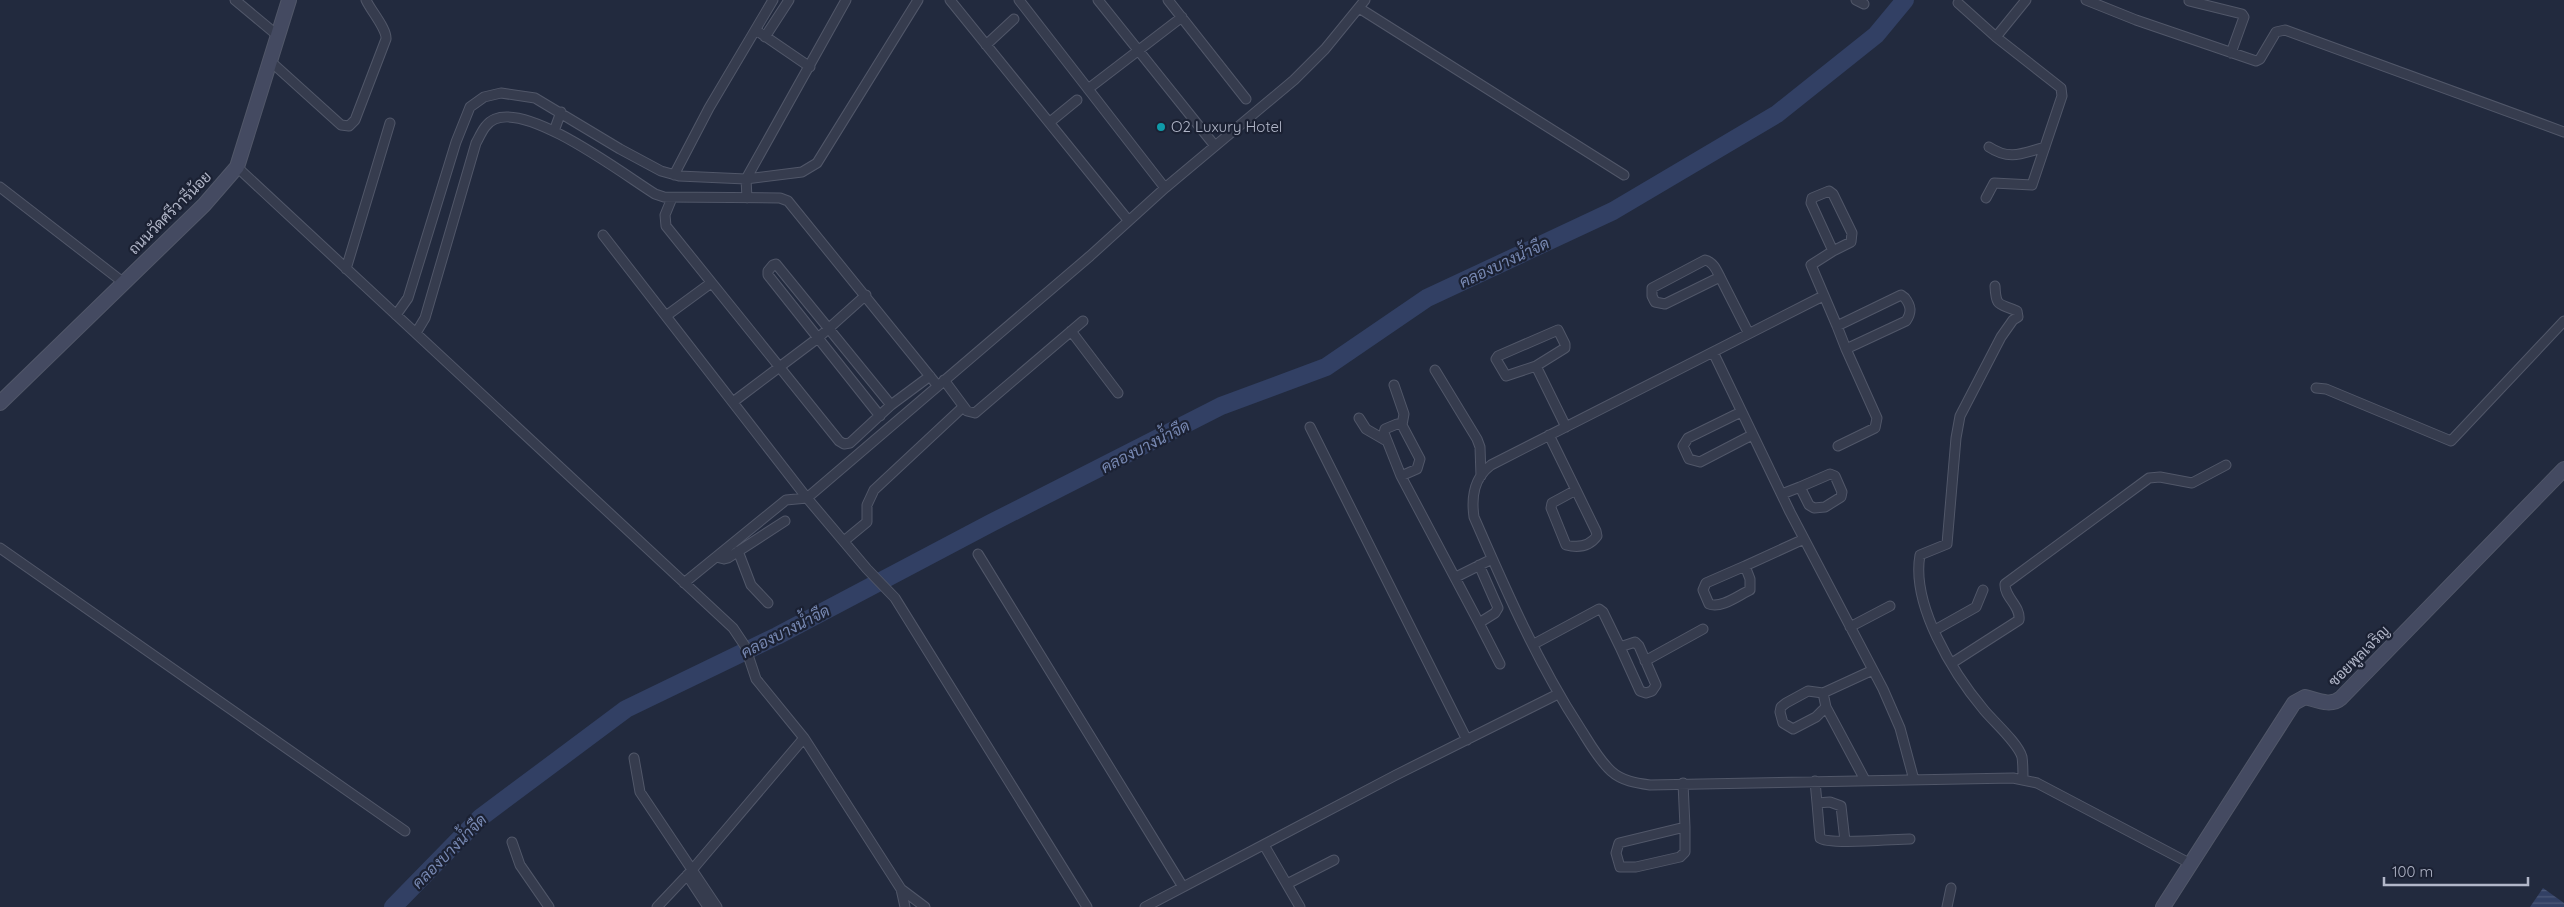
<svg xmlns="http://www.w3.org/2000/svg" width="2564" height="907" font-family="Quicksand,Sarabun,sans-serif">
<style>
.water{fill:url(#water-rules)}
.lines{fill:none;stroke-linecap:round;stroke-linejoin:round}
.river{stroke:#324064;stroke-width:18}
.street-casing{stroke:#515769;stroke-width:11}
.secondary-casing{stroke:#515769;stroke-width:16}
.street{stroke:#363c4e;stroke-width:9}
.secondary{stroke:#444a61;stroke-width:14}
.culture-dot{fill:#0f9aa8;stroke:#1b2133;stroke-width:2}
.labels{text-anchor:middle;stroke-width:4.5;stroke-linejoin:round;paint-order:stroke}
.poi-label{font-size:15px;fill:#b2b7c9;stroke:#1b2133;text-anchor:start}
.street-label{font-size:15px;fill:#b2b7c9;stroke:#1b2133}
.water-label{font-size:16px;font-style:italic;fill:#7788b2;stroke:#1b2133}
</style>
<defs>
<pattern id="water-rules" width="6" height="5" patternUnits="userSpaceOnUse" patternTransform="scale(1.25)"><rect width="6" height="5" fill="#324064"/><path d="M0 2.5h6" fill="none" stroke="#4d5979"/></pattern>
</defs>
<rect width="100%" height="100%" fill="#222a3e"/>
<path class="water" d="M2543,888L2564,903V907H2530Z"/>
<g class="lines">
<path class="river" d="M393,907L480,818L626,709L777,636L991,523L1221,406L1326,367L1427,298L1613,211L1777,114L1876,35L1905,0"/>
<defs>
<path id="street" d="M235,0L277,35
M950,0L1128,220
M1019,0L1165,188
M1098,0L1215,146
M1168,0L1246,99
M1856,0L1864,4
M2086,0L2136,20L2256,61L2260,59L2276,32L2285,30L2564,132
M2189,1L2242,14L2244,17L2231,53
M1958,3L1996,37
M1359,8L1624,175
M756,30L810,67
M765,37L789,0
M986,45L1014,19
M269,60L341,125L349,126L355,120L386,39C387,29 371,11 366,0
M1088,89L1182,17
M1050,122L1077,100
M554,131L561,112
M1989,147C2010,161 2023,153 2045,147
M237,167L733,628L745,646L756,679L804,738L901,889L905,907
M674,175L709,108L773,0
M0,187L124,283
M1829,191L1833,194L1852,233L1851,242L1833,251L1811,203L1812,198Z
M672,198L665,215L666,226L839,441L844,444L850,443L891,405L930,376
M747,198L746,179L846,0
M1986,198L1994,183L2032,185L2062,96L2061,88L1996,37L2026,0
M603,235L807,498L867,569L895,598L1087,907
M1833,251L1811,265L1837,326
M1705,260C1713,262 1716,269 1720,277L1665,304L1655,302L1652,296V288Z
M346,269L390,123
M1720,277L1748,332
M1995,286C1996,308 1999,303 2017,311L2018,317L2013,320L2001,337L1960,416L1956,438L1947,544L1920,555C1911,605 1953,673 1984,710C1994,722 2018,743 2022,757C2023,764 2023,773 2023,780
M1901,295L1905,298C1911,306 1912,312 1906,321L1846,349L1837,326Z
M1823,296L1491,465C1474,478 1471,496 1474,517C1505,588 1537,662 1580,728C1589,742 1598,759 1611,771C1622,781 1636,783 1650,785L2013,778L2037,783L2191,864
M396,315L408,298L456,142L470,107L484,97L501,93L535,98L620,149L661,171L679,176L746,179L802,172L817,163L918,0
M666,316L711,283
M1071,331L1118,393
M416,333L425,318L476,143C481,134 485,123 495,119C531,104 623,174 655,194L664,197L780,198L788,201L937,385
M1713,352L1790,512L1883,689L1900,728L1914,780
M1536,366L1506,376L1496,359L1498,356L1558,330L1565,344V348L1536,366L1566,427
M1435,370L1477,439L1480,447L1481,476
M944,380L967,411L975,413L1083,321
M1394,385L1404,414L1402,425L1420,459L1417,469L1401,476L1384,433L1385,429L1397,424L1402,425
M2316,388L2326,389L2451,441L2564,321
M733,402L818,338L866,295
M1741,412L1688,438L1683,446L1689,459L1700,462L1752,435
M880,416L768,275V271L773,265L776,264L891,405
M1359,418L1366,429L1385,440
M1310,427L1467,740
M1549,435L1576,490
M1838,446L1875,428L1877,418L1846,349
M1830,474L1835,476L1842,492L1841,497L1825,507L1814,508L1809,505L1800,487Z
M1401,476L1479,623L1495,613L1498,608L1479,565
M1576,490L1596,531L1597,536C1589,547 1578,548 1566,545L1551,508L1552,503Z
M1782,494L1800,487
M844,541L867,522V505L874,490L963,407
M0,548L405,831
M738,551L751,585L768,603
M978,554L1183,887
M716,557L724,559L728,558L785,521
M1745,566L1750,579V590C1739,595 1721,609 1709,604L1703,590L1706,583Z
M1745,566L1804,539
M1456,577L1492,559
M684,583L786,500L807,498L1090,256L1165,188L1294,80L1325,49L1365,0
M1479,623L1500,664
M1850,627L1890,606
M1935,630L1976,607L1983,590
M1635,642L1639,646L1656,685L1652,691L1646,693L1640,691L1620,647Z
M1534,644L1599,609L1603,612L1620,647
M1645,661L1703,629
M1952,663L2019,620C2021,606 2004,597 2005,584L2149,478L2160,477L2192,483L2226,465
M1823,693L1826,707L1816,717L1793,729L1783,723L1780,712L1781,707L1786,703L1808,691L1823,693L1873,670
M1826,707L1865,780
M634,758L640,792L717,907
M1815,781L1817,803
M1683,783L1685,827
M1685,827V852L1680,857L1636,867H1620L1616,853L1619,843Z
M1845,841L1841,806L1830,802L1817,803L1820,838C1828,845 1895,839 1910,839
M512,842L520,865L549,907
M1264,845L1300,907
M687,875L708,907
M1287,884L1334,860
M901,889L925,907
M657,907L692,870L804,738
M1145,907L1396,775L1558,694
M1947,907L1951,888"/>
<path id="secondary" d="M0,403L204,205L237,167L289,0
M2163,907L2294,703L2305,697C2317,700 2331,707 2341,698L2564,469"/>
</defs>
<use href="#street" class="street-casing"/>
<use href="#secondary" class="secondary-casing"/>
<use href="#street" class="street"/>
<use href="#secondary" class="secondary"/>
</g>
<circle class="culture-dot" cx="1161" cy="127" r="5"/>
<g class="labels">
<g class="poi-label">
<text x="1171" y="132">O2 Luxury Hotel</text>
</g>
<g class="street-label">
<text transform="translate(170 213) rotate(-45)" y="5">ถนนวัดศรีวารีน้อย</text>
<text transform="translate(2359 656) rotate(-45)" y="5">ซอยพูลเจริญ</text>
</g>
<g class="water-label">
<text transform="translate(1504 262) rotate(-25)" y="6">คลองบางน้ำจืด</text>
<text transform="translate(1145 446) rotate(-27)" y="6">คลองบางน้ำจืด</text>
<text transform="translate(785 631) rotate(-27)" y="6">คลองบางน้ำจืด</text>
<text transform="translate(449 851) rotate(-45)" y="6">คลองบางน้ำจืด</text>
</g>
</g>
<path d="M2384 877v8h144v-8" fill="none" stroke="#b2b7c9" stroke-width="2.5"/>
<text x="2392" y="877" font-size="15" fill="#b2b7c9" stroke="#1b2133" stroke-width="4" paint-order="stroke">100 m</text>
</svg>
